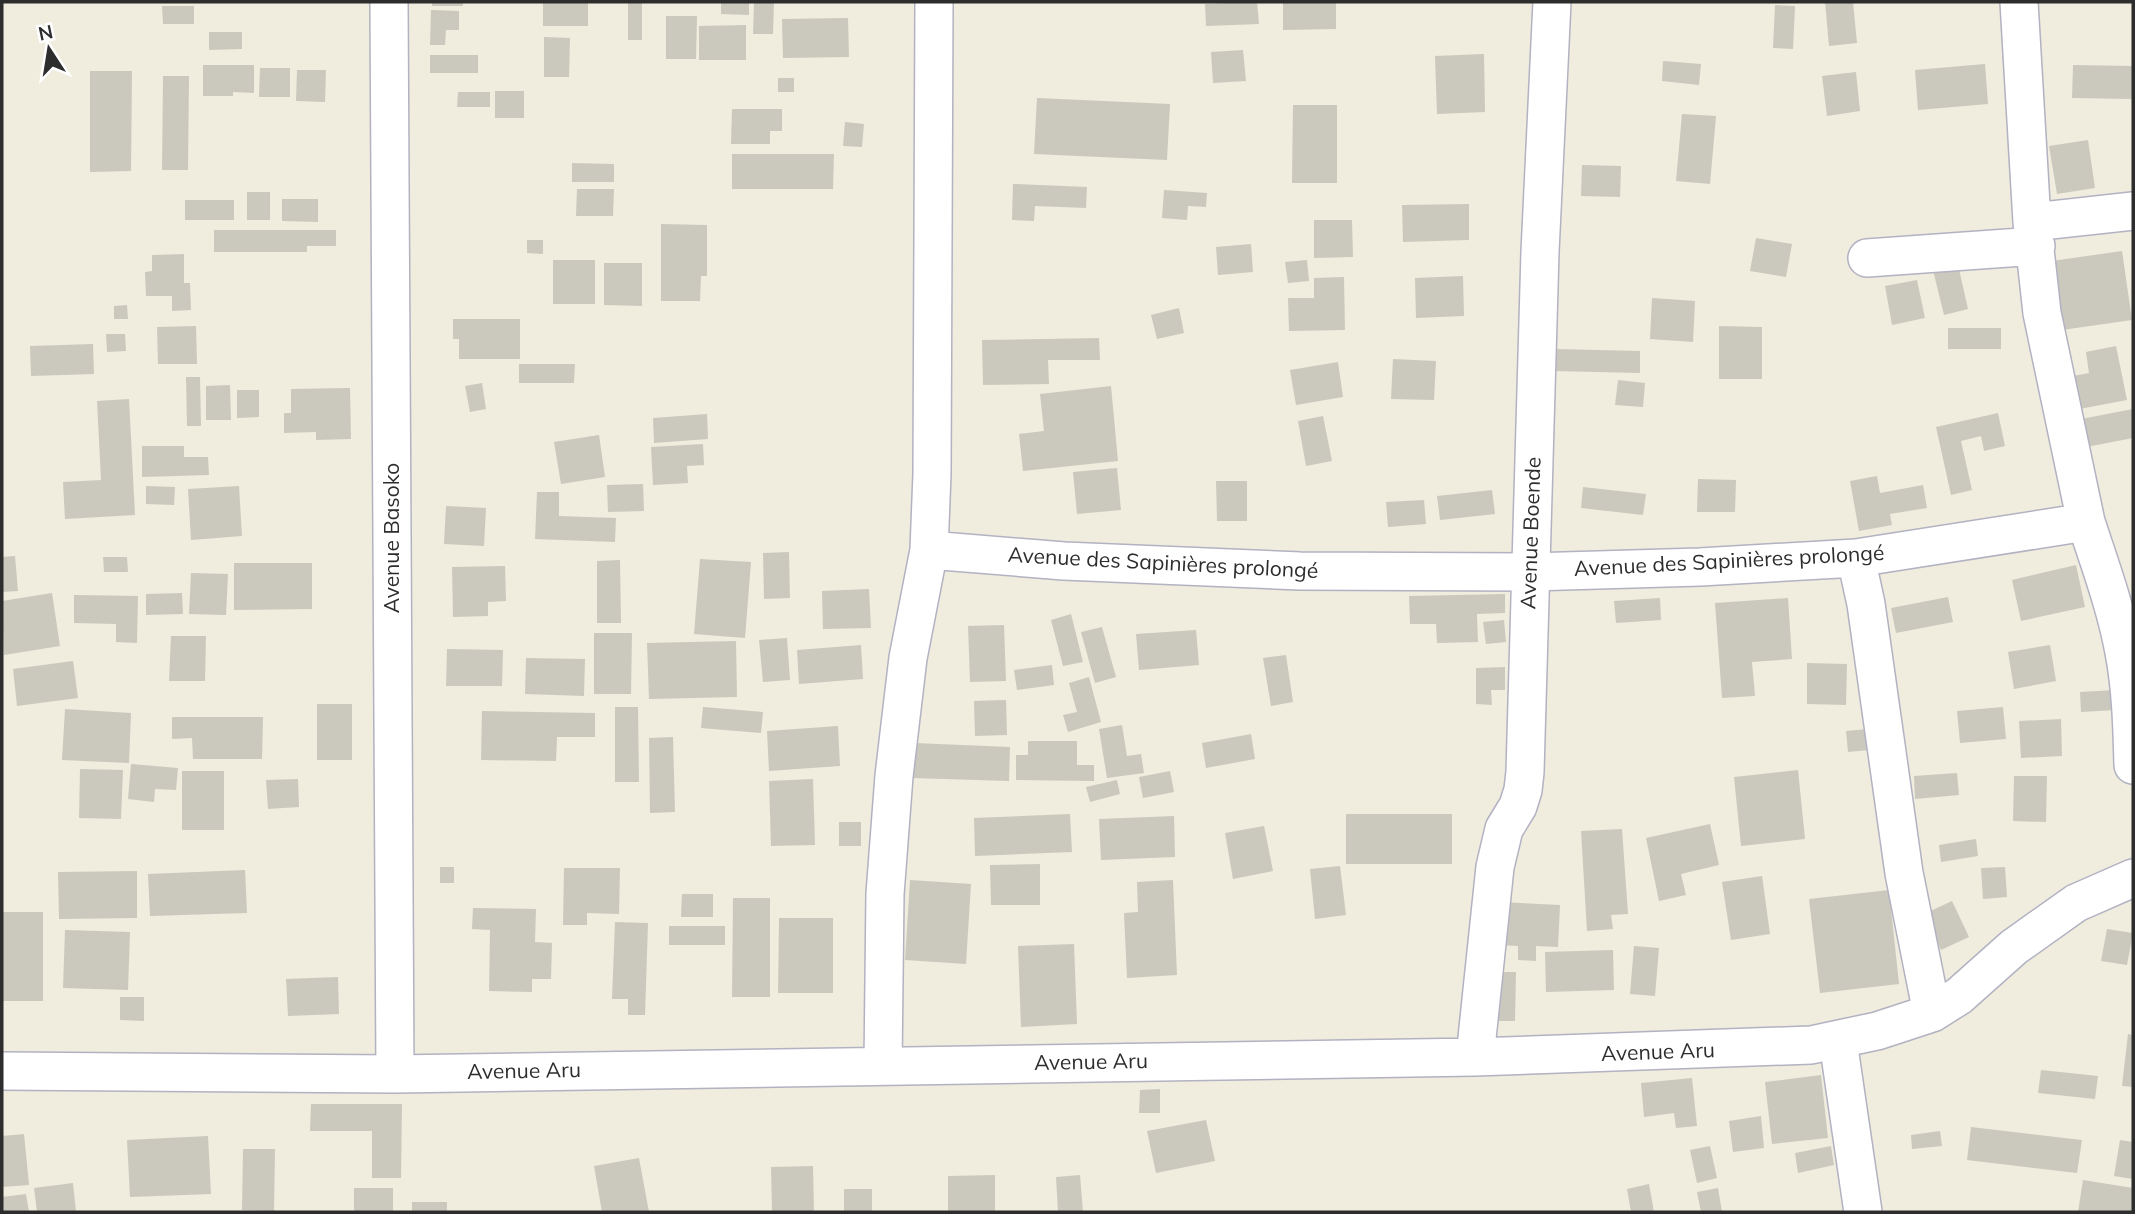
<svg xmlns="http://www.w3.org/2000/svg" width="2135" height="1214" font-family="Mulish,sans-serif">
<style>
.building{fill:#cbc9bd}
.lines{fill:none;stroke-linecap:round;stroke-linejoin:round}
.street-casing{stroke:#b2b2c2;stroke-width:40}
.street{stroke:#fff;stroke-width:37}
.labels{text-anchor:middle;stroke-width:7;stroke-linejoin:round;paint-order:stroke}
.street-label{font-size:21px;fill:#2d2d2d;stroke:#fff}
</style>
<rect width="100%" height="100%" fill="#f0ecde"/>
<path class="building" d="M432,2H463V6H432Z
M543,2H588V26H543Z
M628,2H642V40H628Z
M721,2H749V15L721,14Z
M754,2H774L773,34H753Z
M1257,2L1259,24L1206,26L1205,4Z
M1283,2H1336V29L1283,30Z
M1825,2H1853L1857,43L1829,46Z
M1775,5L1795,6L1793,49L1773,48Z
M162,6H194V24H163Z
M431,10L459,11V30H446L445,45H430Z
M666,16H697L696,59H666Z
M848,18L849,57L783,58L782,19Z
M746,25V60H699V26Z
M209,32H242V49L209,50Z
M544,37L570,38L569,77H544Z
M1243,50L1246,81L1213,83L1211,52Z
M1484,54L1485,112L1437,114L1435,56Z
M430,55H478V73H430Z
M1663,61L1701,64L1699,85L1662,81Z
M1985,64L1988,104L1918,110L1915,70Z
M203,65H254V93L233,92V96H203Z
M2073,65L2133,66V99L2072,98Z
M260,68H290V97H259Z
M297,70H326L325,102L296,101Z
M90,71H132L131,171L90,172Z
M1856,72L1860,111L1827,116L1822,76Z
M163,76H189L188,170H162Z
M778,78H794V92H778Z
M495,91H524V118H495Z
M458,92H490V107H457Z
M1037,98L1170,104L1167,160L1034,154Z
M1293,105H1337V183H1292Z
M732,109H782V131H770V144H731Z
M1682,114L1716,116L1710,184L1676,181Z
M845,122L864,124L862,147L843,146Z
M2088,140L2095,188L2057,194L2049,146Z
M732,154H834L833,189H732Z
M572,163L614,164V182H572Z
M1582,165L1621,166L1620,197L1581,196Z
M1013,184L1087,187L1086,208L1035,206L1034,221L1012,220Z
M577,189H614L613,216H576Z
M1164,190L1207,193L1206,207L1188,206L1187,220L1162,218Z
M247,192H270V220H247Z
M282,199H318V222L282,221Z
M185,200H234V220H185Z
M1469,204V240L1403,242L1402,205Z
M1314,220H1352L1353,257L1314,258Z
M661,224L707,225V276H701L700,301H661Z
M214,230H336V246H307V252H214Z
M1756,238L1792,244L1786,277L1750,271Z
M527,240H543V254L527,253Z
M1251,244L1253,272L1218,275L1216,247Z
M2122,251L2132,320L2062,330L2052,261Z
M184,254V283H190L191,310L172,311V296H146L145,272L152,271V255Z
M1956,256L1968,309L1944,315L1931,262Z
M553,260H595V304H553Z
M1307,260L1309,281L1288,283L1285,262Z
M604,263H642V306L604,305Z
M1463,276L1464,316L1416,318L1415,278Z
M1344,277L1345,330L1289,331L1288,298H1314V278Z
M1917,280L1925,318L1892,325L1885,286Z
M1652,298L1695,301L1693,342L1650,339Z
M127,305L128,319H114V306Z
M1179,308L1184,333L1157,339L1151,315Z
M453,319H520V359H459V339H453Z
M196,326L197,364H158L157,327Z
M1719,326L1762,327V379H1719Z
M1948,328H2001V349H1948Z
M106,334H125L126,351L107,352Z
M1099,338L1100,360H1048L1049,384L983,385L982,340Z
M93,344L94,374L31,376L30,346Z
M2116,346L2127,400L2074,410L2068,377L2089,373L2086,352Z
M1555,349L1640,351V373L1554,371Z
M1393,359L1436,361L1434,400L1391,399Z
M1338,362L1343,397L1296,405L1290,370Z
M519,364H575L574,383H519Z
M186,377H200L201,426H187Z
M1618,380L1645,383L1643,407L1615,405Z
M482,383L486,409L470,412L465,386Z
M230,385L231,420H206V386Z
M1111,386L1118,461L1023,471L1019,434L1044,431L1040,394Z
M350,388L351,439L316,440V432L284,433V413H291V389Z
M237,390H259V417L237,418Z
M129,399L135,515L65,519L63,482L101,480L97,401Z
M2133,409V438L2081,448L2076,420Z
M1998,413L2005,446L1984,451L1981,436L1961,441L1972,490L1951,495L1936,427Z
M707,414L708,439L654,443L653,418Z
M1323,416L1332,461L1306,466L1298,421Z
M599,435L605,477L561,484L554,442Z
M703,444L704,465L687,466L688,483L653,485L651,447Z
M142,446H184V457H208L209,475L142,477Z
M1117,468L1121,510L1077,514L1073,472Z
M1877,476L1880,493L1923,485L1927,508L1890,514L1892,525L1859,531L1850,481Z
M1698,479L1736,480L1735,512H1697Z
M1216,481H1247V521H1217Z
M643,484L644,511L608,512L607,485Z
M146,486L175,487L174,505L146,504Z
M239,486L242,536L191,540L188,489Z
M1583,487L1646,494L1643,515L1581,508Z
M1492,490L1495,514L1440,520L1437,496Z
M537,492H559V516L616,518L615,542L535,539Z
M1424,500L1426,524L1388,527L1386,502Z
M446,506L486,508L484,546L444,544Z
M789,552L790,598L764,599L763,553Z
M15,556L18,591L2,592V557Z
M103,557H127L128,572H104Z
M700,559L751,562L745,638L694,634Z
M620,560L621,623H597V561Z
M234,563H312V609L234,610Z
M2076,565L2085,607L2021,621L2012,580Z
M505,566L506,601L488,602V616L453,617L452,567Z
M191,573L228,574L226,615L189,614Z
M869,589L871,628L823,629L822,591Z
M52,593L60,646L4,655L2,601Z
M182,593L183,614L146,615V594Z
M1505,594V613L1477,614L1478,642L1437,643L1436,624H1410L1409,596Z
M74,595L138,596L137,643L116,642V624L74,623Z
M1948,597L1953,622L1896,633L1891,608Z
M1660,598L1661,620L1616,623L1614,601Z
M1788,598L1792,659L1752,662L1755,696L1722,698L1715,603Z
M1071,614L1083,662L1063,666L1051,620Z
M1504,620L1506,642L1486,644L1483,622Z
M1004,625L1006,681L970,682L968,626Z
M1102,627L1116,677L1095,683L1081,632Z
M1196,630L1199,665L1139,670L1136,634Z
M594,633H632L631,694H594Z
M171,636H206L205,681H169Z
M787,638L790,680L763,682L759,640Z
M736,641L737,697L649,699L647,643Z
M861,645L863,679L799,684L797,650Z
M2050,645L2056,681L2014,689L2008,652Z
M447,649L503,650L502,686H446Z
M1286,655L1293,702L1271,706L1263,658Z
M526,658L585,659L584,696L525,694Z
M73,661L78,698L17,706L13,669Z
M1807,663L1847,664L1846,705L1807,704Z
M1052,665L1054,685L1017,690L1014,670Z
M1505,667V690H1491L1492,705L1476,704V668Z
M1089,677L1101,722L1068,732L1063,715L1077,712L1069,683Z
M2115,690L2116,710L2081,712L2080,692Z
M1006,700L1007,735L975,736L974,701Z
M317,704H352V760H317Z
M615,707H638L639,782H615Z
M703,707L763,712L761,733L701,728Z
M2003,707L2006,739L1960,743L1957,711Z
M65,709L131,713L129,763L62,760Z
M482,711L595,713V737H557L556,761L481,760Z
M172,717H263L262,759H193L192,738L172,739Z
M2061,719L2062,756L2021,758L2019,721Z
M1122,725L1127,756L1141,754L1144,773L1107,778L1099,729Z
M838,726L840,766L769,771L767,731Z
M1867,729L1869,750L1848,752L1846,731Z
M1251,734L1255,759L1206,768L1202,743Z
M673,737L675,812L650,813L649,738Z
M1028,741H1077V765H1094V781L1016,780V755H1028Z
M914,743L1010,747L1009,781L913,778Z
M131,764L178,768L176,790L155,789L154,802L128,799Z
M80,769L123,770L121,819L79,818Z
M1798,770L1805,839L1741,846L1734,777Z
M182,771H224V830H182Z
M1170,771L1174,792L1143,798L1139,777Z
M1957,773L1959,795L1915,799L1914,776Z
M2014,776H2047L2046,822L2013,821Z
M298,779L299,807L268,809L266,780Z
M813,779L815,845L771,846L769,781Z
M1117,780L1120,794L1090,802L1086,787Z
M1070,814L1072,852L975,856L974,818Z
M1346,814H1452V864H1346Z
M1174,816L1175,857L1101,860L1099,819Z
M839,822H861V846H839Z
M1710,824L1719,865L1681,874L1686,895L1659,901L1646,838Z
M1264,826L1273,871L1233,879L1225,833Z
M1622,829L1628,914L1611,915L1613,929L1587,931L1581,831Z
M1976,839L1978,856L1941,862L1939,845Z
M1040,864V905H991L990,865Z
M1340,866L1346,915L1315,919L1310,869Z
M440,867H454V883H440Z
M2005,867L2007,897L1983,899L1981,868Z
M564,868H620L619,914L587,913V925H563Z
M245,870L247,913L150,916L148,874Z
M137,871V918L59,919L58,872Z
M1762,876L1770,934L1731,940L1722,882Z
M910,880L971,884L966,964L905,960Z
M1173,880L1177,975L1127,978L1124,913L1138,912L1137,882Z
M1889,890L1899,984L1820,993L1809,899Z
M682,894H713V917H681Z
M733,898H770V997H732Z
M1952,901L1969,937L1941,950L1924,914Z
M1500,902L1560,905L1558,947L1536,946V961L1518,960V946L1498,945Z
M473,908L536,909L535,942L552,943L551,979H532V992L489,991L490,930L472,929Z
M2,912H43V1001H2Z
M779,918H833V993H778Z
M615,922L648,923L645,1015H628V999H612Z
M669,926H725V945H669Z
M2107,929L2133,933L2127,965L2101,961Z
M65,930L130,932L128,990L63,988Z
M1074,944L1077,1024L1021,1027L1018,946Z
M1634,946L1659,948L1655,996L1630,994Z
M1613,950L1614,990L1546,992L1545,952Z
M1492,972H1516L1515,1021H1492Z
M338,977L339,1014L288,1016L286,979Z
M120,997H144V1021L120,1020Z
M2128,1034L2133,1035V1087L2122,1086Z
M2041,1070L2098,1076L2095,1099L2038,1093Z
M1821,1075L1828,1138L1772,1144L1765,1082Z
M1692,1078L1697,1126L1676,1128L1674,1113L1644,1117L1641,1083Z
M1160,1089V1113H1139L1140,1090Z
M311,1104H402L401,1178H372V1131H310Z
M1761,1116L1764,1148L1733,1152L1729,1121Z
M1206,1120L1215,1161L1156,1173L1147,1131Z
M1971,1127L2082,1140L2077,1173L1967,1160Z
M1940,1131L1942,1146L1912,1149L1911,1135Z
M24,1134L29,1185L2,1187V1136Z
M208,1136L211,1194L130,1197L127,1140Z
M2120,1140L2133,1142V1179L2114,1176Z
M1710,1146L1717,1178L1697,1183L1690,1150Z
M1831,1146L1834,1165L1798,1173L1795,1153Z
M243,1149H275L274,1211L242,1210Z
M639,1158L649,1212H602L594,1166Z
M813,1166L814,1212H772L771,1167Z
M995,1175V1212H948V1176Z
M1080,1175L1083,1212H1058L1056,1177Z
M2083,1180L2133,1188V1212H2078Z
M73,1183L76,1212H37L34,1188Z
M1649,1184L1654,1212H1631L1627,1189Z
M354,1188H393V1212H354Z
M1718,1188L1722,1212H1701L1697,1192Z
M844,1189H872V1211H844Z
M26,1194L29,1212H2V1197Z
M412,1202H447V1212H412Z"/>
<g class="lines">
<defs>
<path id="street" d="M389,2L395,1074
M2032,222L2133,211
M1867,258L2036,246
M2086,522C2100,565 2116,608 2124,652C2131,689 2132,727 2133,765
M929,550L1064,561L1300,571L1530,572L1700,567L1856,558L2086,522L2042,313L2032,222L2019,2
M1856,558L1866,604L1904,873L1932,1013
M1838,1041L1863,1212
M1475,1057L1495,867L1504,829L1518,806L1523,790L1525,772L1540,252L1552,2
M883,1065L885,894L894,776L908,658L929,550L932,474L934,2
M2,1071L395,1074L1475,1057L1811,1045L1877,1031L1932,1013L1959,996L2014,947L2076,903L2133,878"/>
</defs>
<use href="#street" class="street-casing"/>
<use href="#street" class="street"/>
</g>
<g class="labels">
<g class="street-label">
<text transform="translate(1531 533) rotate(-88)" y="7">Avenue Boende</text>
<text transform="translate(392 538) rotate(-90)" y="7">Avenue Basoko</text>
<text transform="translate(1729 561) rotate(-3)" y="7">Avenue des Sapinières prolongé</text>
<text transform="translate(1163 563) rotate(3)" y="7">Avenue des Sapinières prolongé</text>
<text transform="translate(1658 1052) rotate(-2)" y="7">Avenue Aru</text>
<text transform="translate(1091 1062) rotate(-1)" y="7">Avenue Aru</text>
<text transform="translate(524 1071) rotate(-1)" y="7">Avenue Aru</text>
</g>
</g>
<rect width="2135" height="1214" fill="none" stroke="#2d2d2d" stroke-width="7"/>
<g transform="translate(49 49) rotate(348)" stroke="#ffffff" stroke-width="5" paint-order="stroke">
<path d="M0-5L12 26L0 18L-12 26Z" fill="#2d2d2d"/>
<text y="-10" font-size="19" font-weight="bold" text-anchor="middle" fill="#2d2d2d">N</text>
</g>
</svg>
